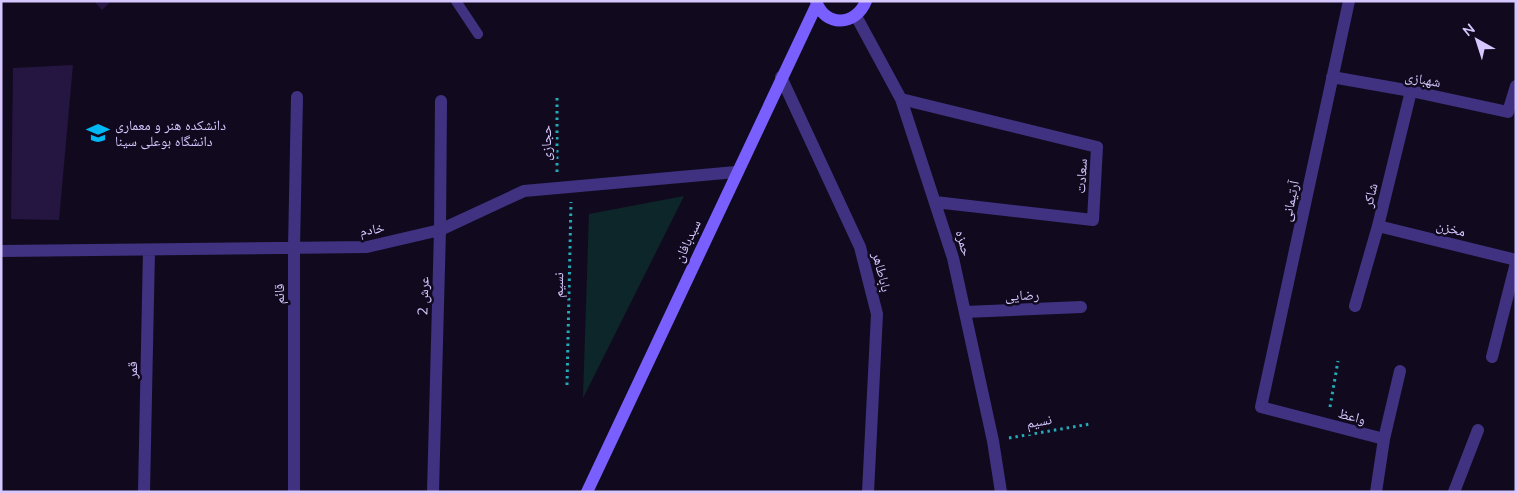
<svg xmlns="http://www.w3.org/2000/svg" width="1517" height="493" font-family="Mulish,'Noto Naskh Arabic',sans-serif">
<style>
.grass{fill:#0d2629}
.building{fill:#241541}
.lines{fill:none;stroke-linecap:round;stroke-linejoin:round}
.path{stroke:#24abb7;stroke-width:3;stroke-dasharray:2.5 4;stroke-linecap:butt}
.lane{stroke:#403281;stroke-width:10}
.street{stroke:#403281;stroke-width:12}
.secondary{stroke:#7a5fff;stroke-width:12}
.labels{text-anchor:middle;stroke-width:5;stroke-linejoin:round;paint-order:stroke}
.street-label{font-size:14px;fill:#d6c8ff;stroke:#110a1e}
.poi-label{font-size:14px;fill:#d6c8ff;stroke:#110a1e;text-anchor:start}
</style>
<rect width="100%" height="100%" fill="#110a1e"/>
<path class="grass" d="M684,196L583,398L589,214Z"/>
<path class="building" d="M94,1H111L102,10Z
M73,65L59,220L11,219L13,68Z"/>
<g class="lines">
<path class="path" d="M557,172V97
M567,385L571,202
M1330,407L1338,361
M1009,438L1090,424"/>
<path class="lane" d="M456,1L478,34"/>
<path class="street" d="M1349,1L1261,407L1384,439L1376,492
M856,16L901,99L953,258L993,441L1001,492
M781,77L860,247L877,314L868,492
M1332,77L1411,91L1508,112L1516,86
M901,99L1097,147L1093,220L935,202
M1378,226L1516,260
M1,251L367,247L440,230L524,191L736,172
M1355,306L1378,226L1411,91
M965,312L1081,307
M1492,357L1516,263
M1384,439L1400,371
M144,492L149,250
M294,492V248L297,97
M433,492L440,230L441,101
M1454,492L1478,430"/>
<path class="secondary" d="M816,1C825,28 856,26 866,1
M587,492L817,4"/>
</g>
<defs>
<symbol id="university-bare" viewBox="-9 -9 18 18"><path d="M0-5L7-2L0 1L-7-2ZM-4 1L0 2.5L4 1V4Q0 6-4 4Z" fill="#00b8f3" stroke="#110a1e" stroke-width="2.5" paint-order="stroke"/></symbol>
</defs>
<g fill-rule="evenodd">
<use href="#university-bare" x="82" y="117" width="32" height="32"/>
</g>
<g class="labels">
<g class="street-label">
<text transform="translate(1423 79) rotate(11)" y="5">شهبازی</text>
<text transform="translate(546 143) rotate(-90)" y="5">حجازی</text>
<text transform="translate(1081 176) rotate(-87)" y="5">سعادت</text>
<text transform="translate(1370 195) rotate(-76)" y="5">شاکر</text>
<text transform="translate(1290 201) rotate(-78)" y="5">آرتیمانی</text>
<text transform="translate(1451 228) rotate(14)" y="5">مخزن</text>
<text transform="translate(372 229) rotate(-9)" y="5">خادم</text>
<text transform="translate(687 241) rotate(-65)" y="5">سبدبافان</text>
<text transform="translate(964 243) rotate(74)" y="5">حمزه</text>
<text transform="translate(882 272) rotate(76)" y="5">باباطاهر</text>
<text transform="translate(558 285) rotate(-89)" y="5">نسیم</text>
<text transform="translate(279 294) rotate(-90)" y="5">قائم</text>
<text transform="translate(1022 295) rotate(-2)" y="5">رضایی</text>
<text transform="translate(423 296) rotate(-88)" y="5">عرش 2</text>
<text transform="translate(132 370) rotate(-89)" y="5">قمر</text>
<text transform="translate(1352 416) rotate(15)" y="5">واعظ</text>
<text transform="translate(1039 421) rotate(-10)" y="5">نسیم</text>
</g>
<g class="poi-label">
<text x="115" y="130">دانشکده هنر و معماری<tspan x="115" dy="16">دانشگاه بوعلی سینا</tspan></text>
</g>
</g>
<rect width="1517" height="493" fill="none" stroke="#d6c8ff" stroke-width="5"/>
<g transform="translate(1477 40) rotate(321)" stroke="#110a1e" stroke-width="4" paint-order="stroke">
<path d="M0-4L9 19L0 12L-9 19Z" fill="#d6c8ff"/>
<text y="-8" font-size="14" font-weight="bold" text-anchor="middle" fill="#d6c8ff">N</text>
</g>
</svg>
